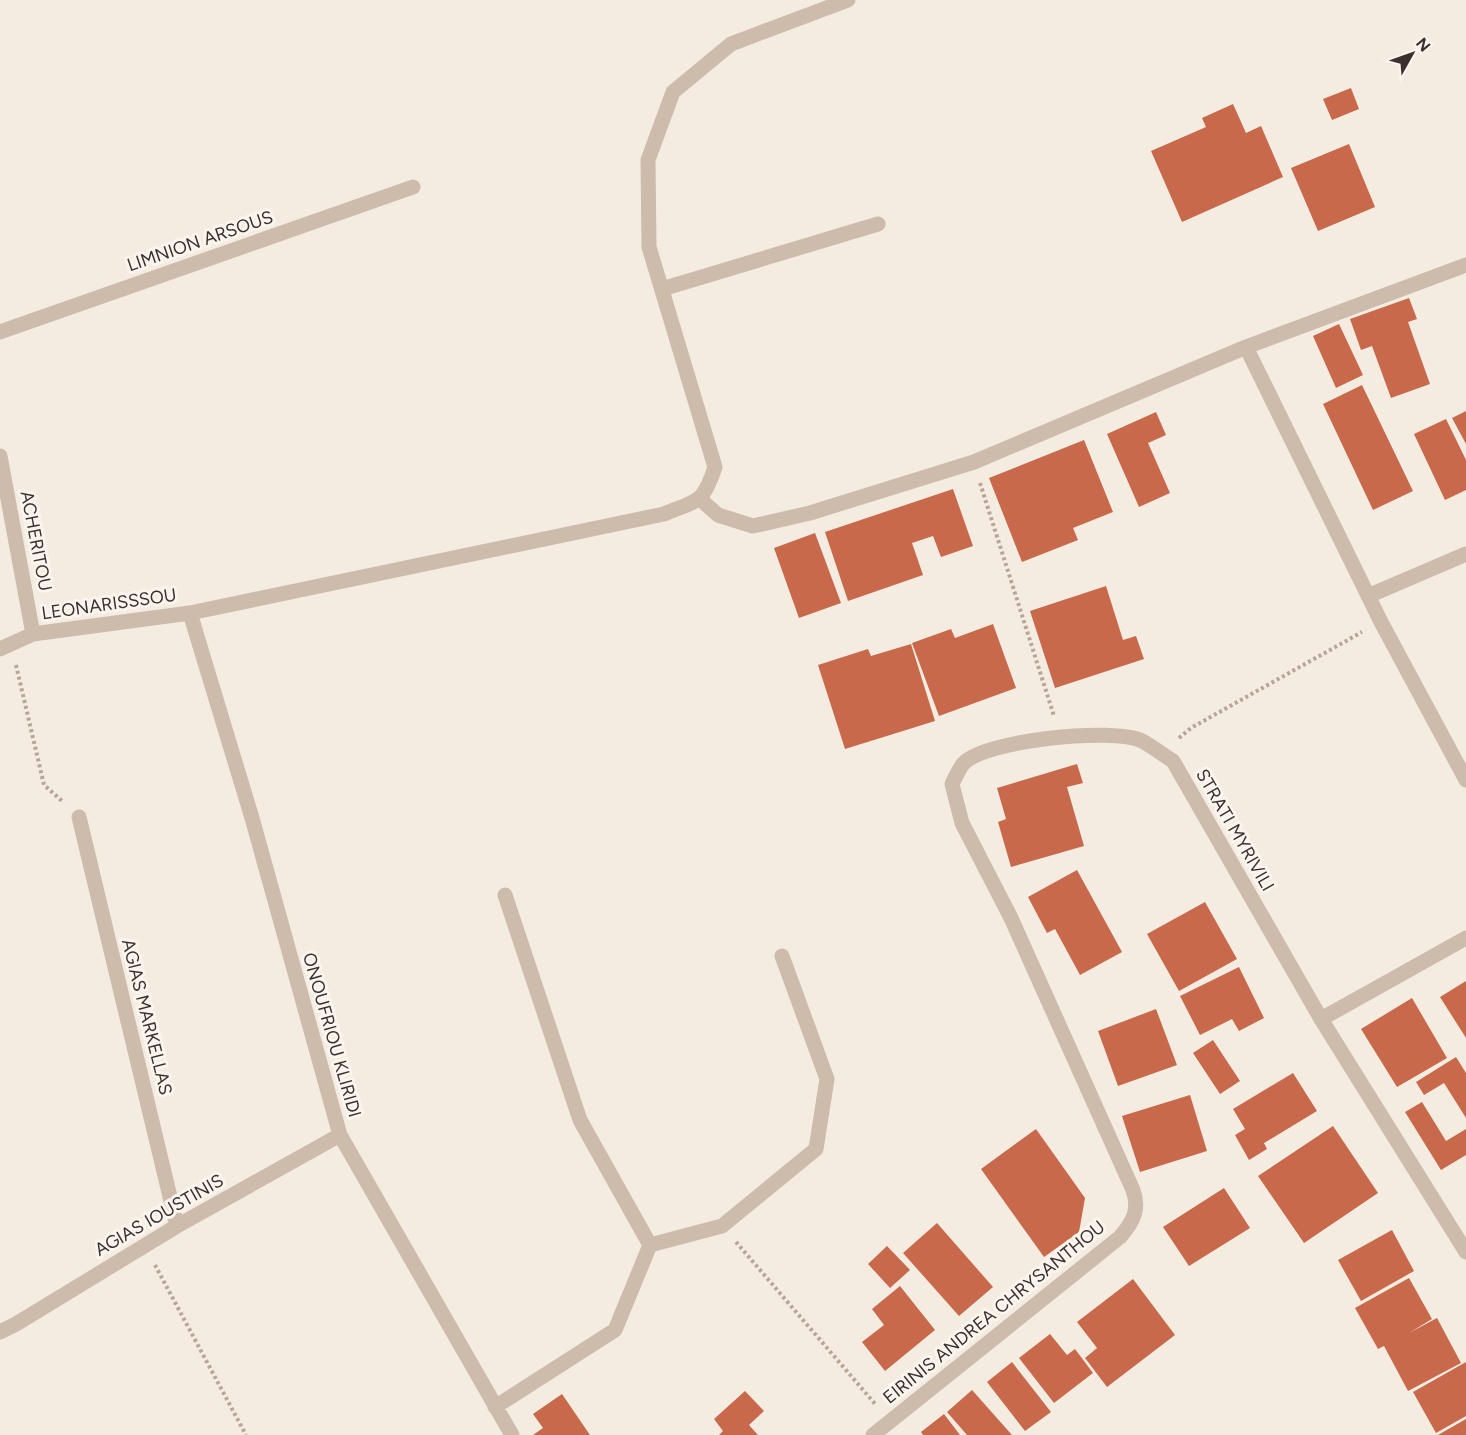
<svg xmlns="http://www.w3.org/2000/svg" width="1466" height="1435" font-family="Figtree,sans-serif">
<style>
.building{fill:#c8694b}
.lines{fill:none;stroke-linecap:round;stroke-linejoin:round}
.path{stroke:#b9a596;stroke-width:4;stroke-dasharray:3 3;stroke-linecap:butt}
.service{stroke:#cdbbac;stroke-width:15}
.minor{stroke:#cdbbac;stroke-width:15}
.labels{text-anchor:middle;stroke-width:6;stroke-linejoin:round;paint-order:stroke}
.street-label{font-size:18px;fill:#3b302b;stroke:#fbf5ee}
</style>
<rect width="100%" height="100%" fill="#f4ebe1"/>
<path class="building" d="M1351,88L1359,109L1332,120L1323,99Z
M1233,104L1246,133L1261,126L1283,177L1182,222L1151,151L1206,127L1202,118Z
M1349,144L1375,207L1318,231L1291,168Z
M1409,298L1417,319L1408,322L1430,384L1391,398L1372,346L1361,350L1350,319Z
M1339,324L1363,375L1336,388L1313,336Z
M1362,385L1413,491L1373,510L1323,404Z
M1466,411V444L1452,418Z
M1156,412L1166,435L1148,443L1170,493L1139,507L1107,434Z
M1446,419L1466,460V490L1445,500L1414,434Z
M1084,440L1113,512L1073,528L1078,540L1022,562L989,478Z
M953,489L973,546L941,557L933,536L912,543L923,575L848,601L825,532Z
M815,533L841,603L799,618L774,548Z
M1106,586L1123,640L1136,636L1144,659L1055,688L1030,611Z
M993,624L1016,688L939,716L912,643L951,629L955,638Z
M911,644L935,721L845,749L818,665L868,649L871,656Z
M1077,764L1083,783L1067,787L1084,846L1011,867L998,822L1006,819L997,788Z
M1077,870L1122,952L1080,975L1055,929L1047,933L1028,897Z
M1205,902L1237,959L1179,991L1147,934Z
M1239,967L1264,1018L1239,1031L1232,1019L1200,1035L1180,996Z
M1466,981V1038L1440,997Z
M1412,998L1447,1058L1397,1087L1361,1029Z
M1156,1009L1177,1065L1118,1086L1098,1031Z
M1213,1040L1240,1081L1220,1094L1193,1053Z
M1456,1057L1466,1073V1118L1444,1083L1424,1095L1416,1082Z
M1293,1073L1317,1111L1264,1143L1267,1149L1249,1160L1235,1135L1245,1129L1233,1109Z
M1190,1095L1207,1151L1140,1172L1122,1116Z
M1422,1102L1446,1141L1466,1129V1155L1441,1170L1405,1112Z
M1333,1126L1378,1193L1304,1243L1258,1176Z
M1036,1129L1085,1198L1079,1232L1044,1257L981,1169Z
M1224,1188L1250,1228L1189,1266L1163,1227Z
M937,1223L993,1287L959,1316L903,1253Z
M1392,1230L1414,1271L1361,1301L1338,1260Z
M887,1246L910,1270L890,1288L868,1264Z
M1409,1278L1432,1319L1409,1333L1437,1318L1461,1363L1408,1391L1384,1346L1378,1349L1355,1308Z
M1133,1279L1175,1335L1107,1387L1085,1358L1097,1348L1077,1322Z
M900,1286L935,1330L885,1371L862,1342L884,1325L872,1309Z
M1050,1334L1067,1355L1075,1349L1093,1373L1054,1403L1019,1358Z
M1012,1362L1051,1412L1025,1431L987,1382Z
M1466,1362V1416L1436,1433L1413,1392Z
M972,1390L1012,1435H967L947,1412Z
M745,1391L764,1411L749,1425L758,1435H719L723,1431L714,1419Z
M562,1394L590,1435H533L543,1428L533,1414Z
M944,1414L960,1435H923L921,1432Z
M1466,1419V1435H1438Z"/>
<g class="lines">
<path class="path" d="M980,483L1054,716
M16,665L44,785L63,802
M1179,738L1191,728L1362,632
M736,1242L876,1405
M155,1265L246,1435"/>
<path class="service" d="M662,289L878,224
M1321,1019L1466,938"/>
<path class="minor" d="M0,332L413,187
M1246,347L1381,622L1466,780
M0,456L33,634
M700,499L718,515L753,526L810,513L974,462L1246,347L1466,265
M1368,596L1466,554
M190,613L252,818L340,1135L512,1435
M0,649L33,634L190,613L664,514C698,500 703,504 715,467L649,247L648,160L673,92L731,44L848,0
M79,817L177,1226
M650,1245L722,1226L816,1149L827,1079L782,956
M0,1332L16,1324L177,1226L340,1135
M495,1407L615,1330L650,1245L580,1120L505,895
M873,1435L1120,1237C1133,1222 1140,1210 1133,1190L1011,918L962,823L952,784C955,778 959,769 963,764C984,740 1113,727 1142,741C1152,746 1163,755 1173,761L1321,1019L1466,1252"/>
</g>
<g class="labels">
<g class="street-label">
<text transform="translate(200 241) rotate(-19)" y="6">LIMNION ARSOUS</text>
<text transform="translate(36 541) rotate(79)" y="6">ACHERITOU</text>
<text transform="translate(109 604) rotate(-8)" y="6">LEONARISSSOU</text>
<text transform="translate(1235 830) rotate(60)" y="6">STRATI MYRIVILI</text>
<text transform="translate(147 1017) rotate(76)" y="6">AGIAS MARKELLAS</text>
<text transform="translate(332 1035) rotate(74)" y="6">ONOUFRIOU KLIRIDI</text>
<text transform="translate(159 1215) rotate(-30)" y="6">AGIAS IOUSTINIS</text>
<text transform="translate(994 1312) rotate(-39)" y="6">EIRINIS ANDREA CHRYSANTHOU</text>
</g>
</g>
<g transform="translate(1412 54) rotate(50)" stroke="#fbf5ee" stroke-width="4.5" paint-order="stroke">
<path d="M0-4.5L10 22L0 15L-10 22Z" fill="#3b302b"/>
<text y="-9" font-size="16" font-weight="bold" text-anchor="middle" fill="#3b302b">N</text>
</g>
</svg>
